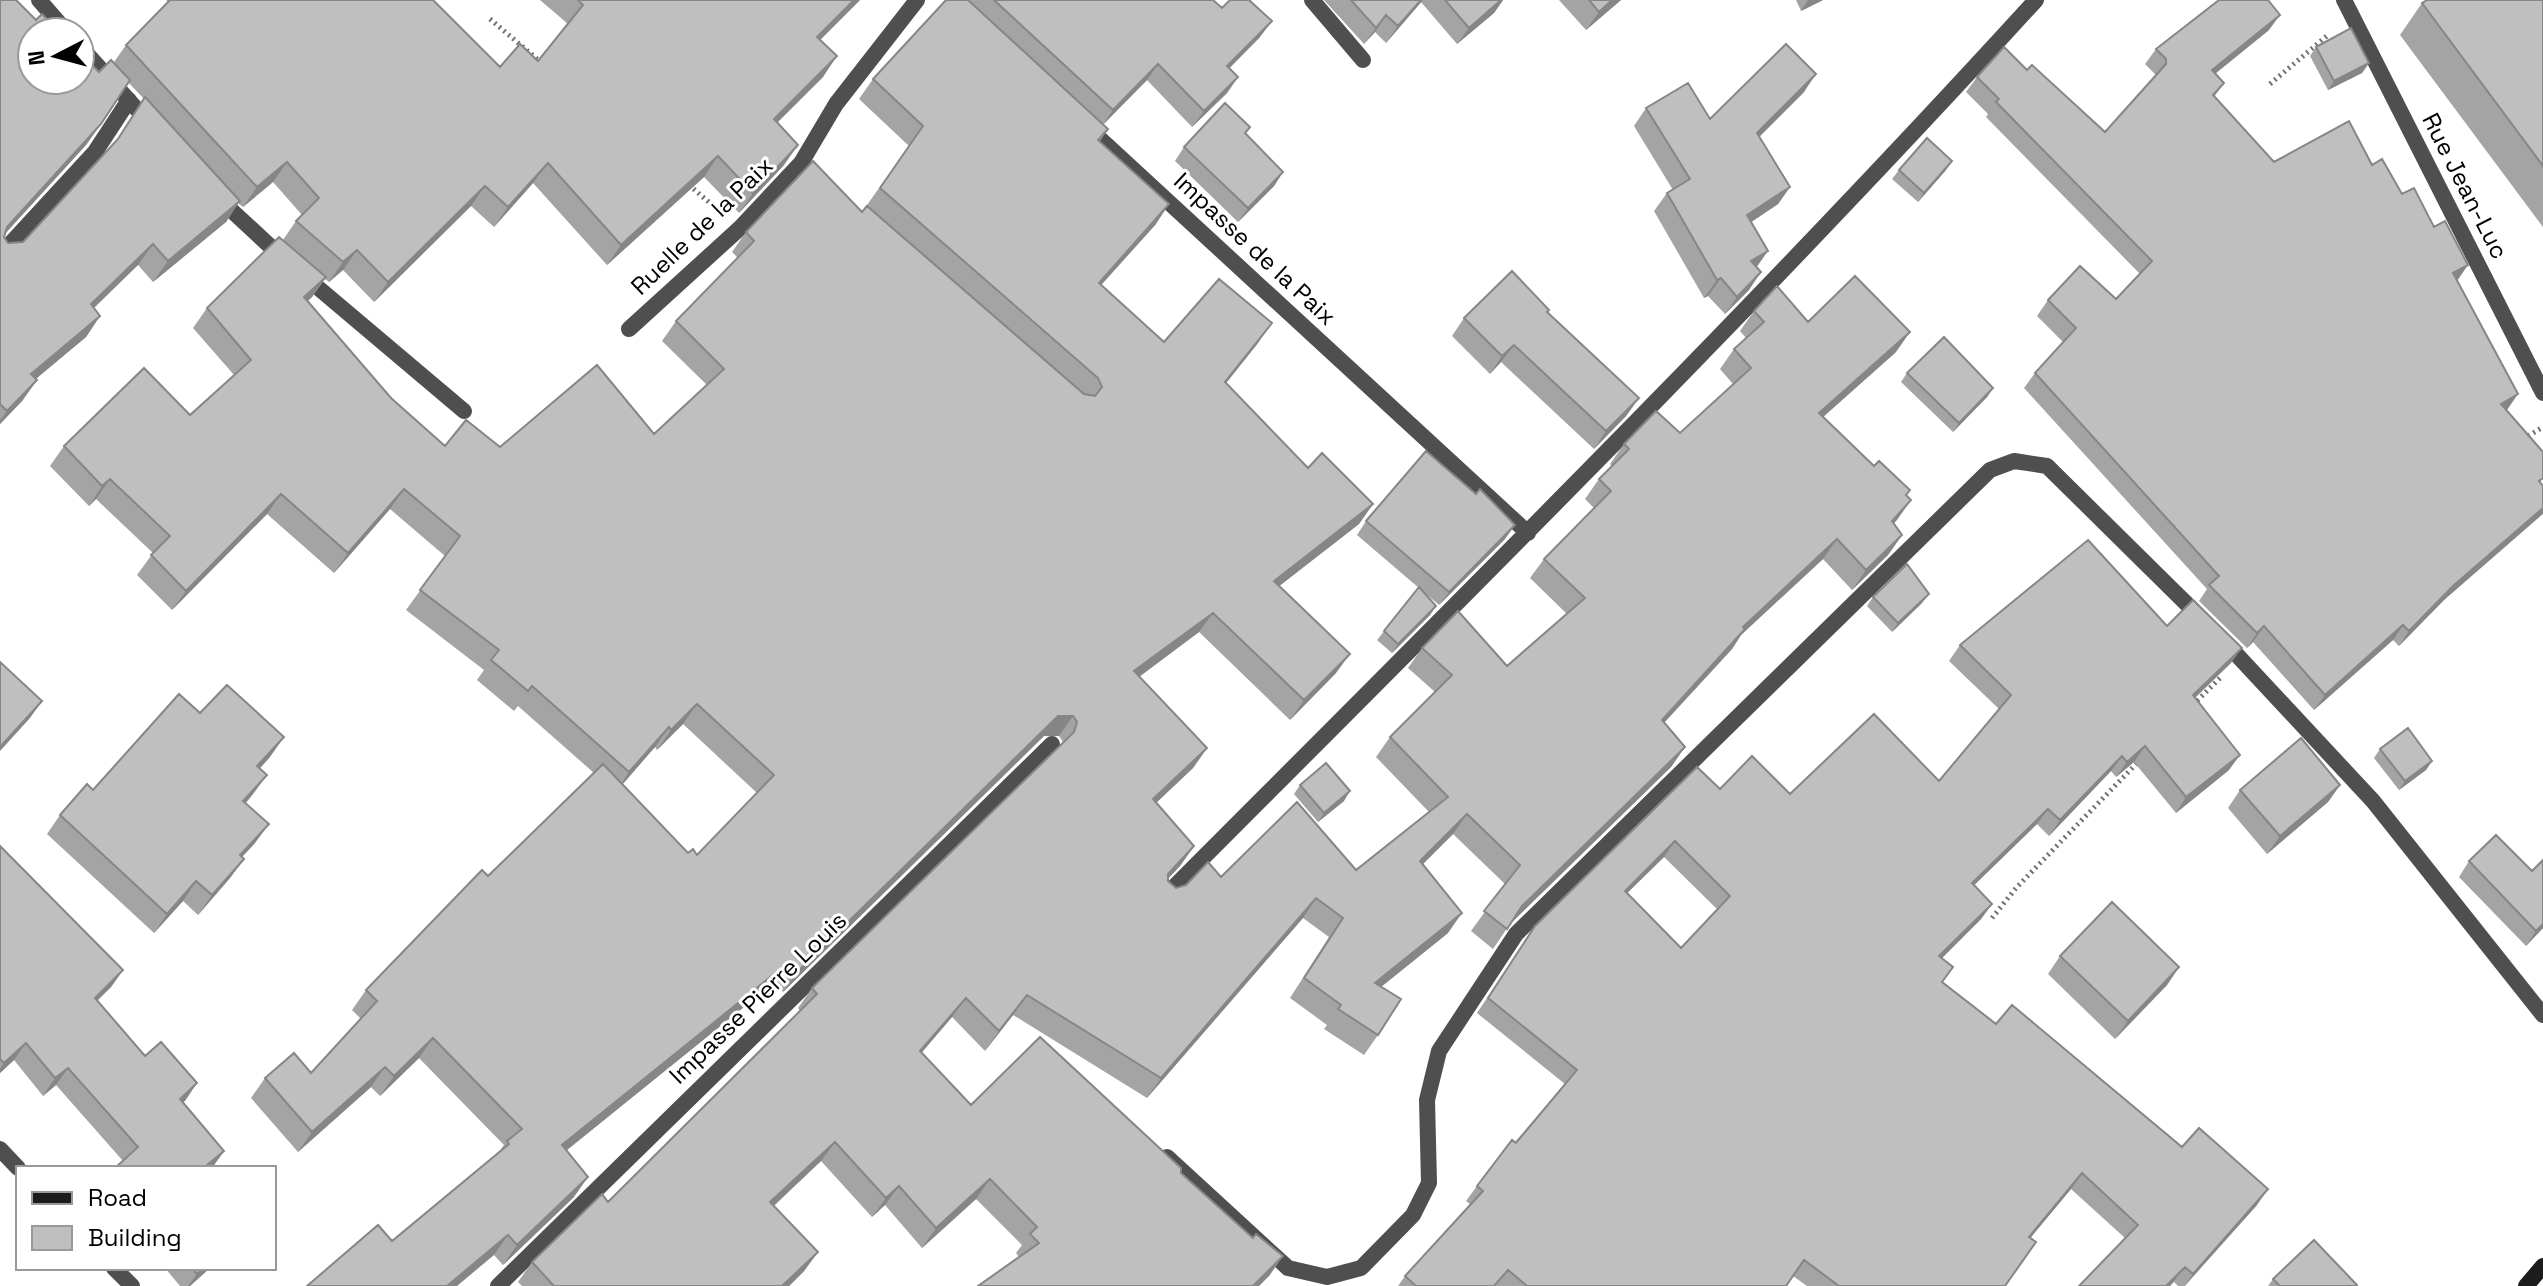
<svg xmlns="http://www.w3.org/2000/svg" width="2543" height="1286" font-family="'Space Grotesk',sans-serif">
<style>
.lines{fill:none;stroke-linecap:round;stroke-linejoin:round}
.path{stroke:#717171;stroke-width:5;stroke-dasharray:2 4;stroke-linecap:butt}
.lane{stroke:#4f4f4f;stroke-width:16}
.street{stroke:#4f4f4f;stroke-width:16}
.secondary{stroke:#1c1c1c;stroke-width:16}
.wall{fill:#a4a4a4;fill-rule:evenodd}
.shaded-wall{fill:#868686}
.building{fill:#bfbfbf;stroke:#868686;stroke-width:2;fill-rule:evenodd}
.labels{text-anchor:middle;stroke-width:6;stroke-linejoin:round;paint-order:stroke}
.street-label{font-size:24px;fill:#000;stroke:#fff}
</style>
<rect width="100%" height="100%" fill="#fff"/>
<g class="lines">
<path class="path" d="M490,19L543,64
M2270,84L2328,35
M689,185L718,210
M2523,439L2543,427
M2193,705L2220,678
M1992,918L2016,888L2139,761"/>
<path class="lane" d="M2224,641L2373,801L2543,1015
M1167,1157L1288,1268L1327,1277L1361,1268L1413,1215L1429,1183L1427,1100L1439,1051L1516,934L1990,470L2014,461L2047,466L2202,619"/>
<path class="street" d="M39,0L67,32
M1312,0L1363,60
M2344,0L2543,393
M80,46L150,124
M1086,126L1528,533
M217,197L285,260
M0,255L95,152L129,100
M303,275L464,411
M629,329L740,228L801,163L836,104L917,0
M1164,897C1459,601 1755,308 2036,0
M0,1149L18,1168
M114,1268L132,1286
M498,1286L1052,744"/>
<path class="secondary" d="M2526,1286L2543,1266"/>
</g>
<path class="wall" d="M0,0L36,20L99,72L114,62L126,45L168,2L166,0H433L500,67L538,61L568,24L540,0H860L820,40L823,77L777,122L784,165L739,213L704,177L607,265L533,183L494,227L471,206L374,302L343,270L329,282L325,279L312,297L308,301L391,398L445,446L500,447L654,434L707,385L662,341L676,321L738,258L732,252L746,232L862,212L909,146L859,99L873,79L946,0H1213L1260,37L1229,68L1238,77L1227,93L1192,127L1147,80L1103,124L1108,129L1100,141L1156,224L1101,285L1164,342L1258,343L1226,383L1308,468L1373,504L1359,524L1279,586L1336,673L1290,720L1199,632L1139,677L1207,748L1193,768L1156,803L1194,846L1180,866L1168,879V881L1176,888L1221,877L1356,870L1429,812L1376,757L1390,737L1435,692L1408,668L1422,648L1507,666L1567,614L1530,578L1544,559L1594,508L1585,499L1599,479L1612,466L1610,464L1624,444L1680,433L1733,384L1720,369L1734,349L1746,338L1740,331L1754,311L1808,322L1896,352L1823,417L1874,466L1910,490L1906,496L1911,500L1893,524L1902,535L1888,555L1852,590L1823,559L1741,635L1732,649L1664,723L1685,747L1671,767L1510,924L1493,949L1471,931L1505,884L1453,834L1423,864L1448,933L1381,987L1378,1035L1364,1055L1324,1029L1327,1025L1290,998L1329,937L1303,918L1147,1098L1013,1015L985,1051L952,1017L921,1053L971,1105L1181,1173L1253,1238L1283,1256L1269,1276L1019,1257L1016,1253L1022,1245L976,1199L922,1248L885,1205L872,1217L821,1161L774,1206L818,1252L804,1271L789,1286H522L518,1282L532,1262L608,1202L800,1011L798,1008L812,988L1063,742L1059,736H1044L783,992L775,982L566,1151L574,1197L503,1265L494,1255L392,1241L499,1152L504,1145L419,1058L380,1096L371,1087L298,1152L251,1098L265,1078L311,1073L361,1019L352,1010L366,990L488,876L594,773L518,706L514,711L477,680L484,670L406,610L445,556L390,509L334,573L267,514L172,610L137,575L153,553L96,499L89,506L50,466L64,446L190,415L234,375L193,328L207,308L283,240L296,221L302,215L273,182L243,207L238,203L226,222L153,282L138,265L94,308L100,316L86,337L36,379L37,380L22,401L0,424ZM128,82L144,99L115,142L23,242L8,243L4,237L5,234L86,145ZM683,724L757,793L697,855L688,853L622,784L655,747L657,750Z
M1324,0H1503L1494,13L1457,44L1421,2L1386,43L1375,32L1364,44Z
M1559,0H1621L1586,30Z
M1796,0H1823L1801,11Z
M2543,0V227L2400,35L2422,3Z
M2269,30L2215,74L2224,83L2214,97L2274,162L2372,165L2402,194L2457,281L2507,410L2542,484L2443,601L2399,646L2393,640L2314,710L2253,642L2247,648L2199,601L2207,589L2024,388L2035,373L2063,342L2037,316L2048,300L2116,299L2140,274L1986,117L1988,114L1966,92L1977,77L2027,70L2105,132L2155,76V74L2145,64L2156,49Z
M2316,47L2369,63L2362,73L2328,90L2310,56Z
M1804,92L1759,137L1790,187L1778,204L1751,222L1757,267L1749,290L1725,314L1708,296L1704,298L1654,211L1667,193L1673,190L1634,126L1646,108L1710,119Z
M1184,147L1283,172L1274,186L1238,222L1175,161Z
M1899,170H1946L1918,202L1892,179Z
M1548,312L1639,398L1626,416L1594,449L1501,362L1490,374L1452,336L1464,318Z
M1907,373L1993,388L1987,397L1953,432L1901,382Z
M1366,521L1505,539L1439,605L1425,593L1436,606L1430,615L1392,653L1377,640L1419,588L1357,535Z
M1873,597L1922,603L1892,632L1867,606Z
M2167,626L2231,663L2195,698L2229,770L2176,813L2134,762L2116,777L2111,771L2049,836L2037,824L1974,885L1992,904L1981,919L1942,958L1943,982L1996,1024L2182,1147L2257,1205L2185,1286H2178L2174,1282L2170,1286H2079L2125,1238L2071,1189L2030,1238L2005,1286H1807L1793,1276L1787,1286H1398L1405,1276L1470,1204L1466,1201L1477,1186L1565,1084L1477,1013L1525,941L1720,789L1790,794L1939,781L1999,709L1949,661L1960,645ZM1664,857L1717,909L1681,948L1627,893Z
M200,713L270,757L260,768L253,794L246,803L255,843L242,857L244,859L230,878L198,915L183,901L154,933L47,834L60,815Z
M2380,749L2432,761L2426,770L2399,790L2374,758Z
M1300,785L1344,801L1318,822L1294,794Z
M2340,785L2328,802L2267,854L2228,808L2240,790Z
M0,846L123,970L111,987L97,1000L145,1056L197,1083L183,1102L224,1151L212,1168H115L123,1161L56,1085L43,1096L14,1060L0,1073Z
M2469,861L2543,928L2526,946L2459,877Z
M2060,956L2179,967L2167,985L2115,1039L2048,974Z
M165,1268H210L190,1286H180Z
M2273,1279L2357,1286H2268Z"/>
<path class="shaded-wall" d="M854,0H860L803,57L817,37Z
M1421,0H1423L1386,43L1398,26Z
M1501,0H1503L1494,13L1457,44L1469,28Z
M1612,0H1621L1586,30L1599,12Z
M1808,0H1823L1801,11Z
M1386,15L1375,32L1364,44L1376,28Z
M2280,15L2269,30L2201,85L2212,70Z
M1272,21L1260,37L1216,82L1227,66Z
M837,56L823,77L760,140L774,119Z
M2369,63L2362,73L2328,90L2334,81Z
M1158,64L1147,80L1102,126L1113,110Z
M1816,74L1804,92L1745,151L1757,133Z
M1238,77L1227,93L1192,127L1204,111Z
M101,124L86,145L0,239L7,227Z
M798,145L784,165L739,213L753,193Z
M718,156L704,177L607,265L621,245Z
M1952,161L1946,170L1918,202L1924,193Z
M287,162L273,182L243,207L257,187Z
M548,163L533,183L494,227L508,207Z
M1283,172L1274,186L1238,222L1248,208Z
M485,186L471,206L374,302L388,282Z
M1790,187L1778,204L1735,233L1747,215Z
M240,201L226,222L153,282L168,261Z
M1169,204L1156,224L1085,303L1099,283Z
M153,244L138,265L76,325L91,304Z
M357,250L343,270L329,282L343,262Z
M1768,251L1756,268L1751,261Z
M2468,265L2457,281L2453,273Z
M1761,272L1749,290L1725,314L1737,297Z
M326,277L312,297L290,317L304,297Z
M1721,278L1708,296L1704,298L1717,280Z
M100,316L86,337L16,395L31,374Z
M1272,323L1258,343L1211,402L1225,382Z
M1910,332L1896,352L1805,433L1819,413Z
M1514,345L1501,362L1490,374L1502,356Z
M37,380L22,401L0,424V420L7,411Z
M1993,388L1987,397L1953,432L1959,423Z
M2518,394L2507,410L2491,419L2501,404Z
M1639,398L1626,416L1594,449L1606,431Z
M110,479L96,499L89,506L102,486Z
M404,489L390,509L334,573L348,553Z
M281,494L267,514L172,610L186,591Z
M1911,500L1897,520L1878,541L1892,521Z
M1373,504L1359,524L1260,601L1274,581Z
M2543,508V514L2443,601L2399,646L2409,631L2453,586Z
M1515,525L1505,539L1439,605L1449,592Z
M1902,535L1888,555L1852,590L1866,570Z
M1837,539L1823,559L1741,635L1732,649L1648,740L1662,720L1743,627Z
M1929,594L1922,603L1892,632L1898,623Z
M1436,606L1430,615L1392,653L1398,644Z
M1213,613L1199,632L1120,691L1134,671Z
M2403,625L2393,640L2314,710L2325,695Z
M2264,626L2253,642L2247,648L2257,633Z
M2242,648L2231,663L2182,710L2193,695Z
M1350,654L1336,673L1290,720L1304,700Z
M42,701L30,718L0,751V747Z
M697,704L683,724L657,750L671,730Z
M1058,716H1073L1059,736H1044L783,992L797,972Z
M669,727L655,747L616,792L629,772Z
M284,737L270,757L244,786L257,766Z
M2145,746L2134,762L2116,777L2127,762Z
M1685,747L1671,767L1508,926L1522,906Z
M1207,748L1193,768L1139,819L1153,799Z
M2240,755L2229,770L2176,813L2186,797Z
M2122,756L2111,771L2049,836L2060,820Z
M2432,761L2426,770L2399,790L2405,781Z
M267,775L253,794L230,820L243,801Z
M2340,785L2328,802L2267,854L2280,836Z
M1350,791L1344,801L1318,822L1324,813Z
M2048,809L2037,824L1961,898L1972,883Z
M1467,814L1453,834L1406,881L1420,861Z
M269,824L255,843L226,874L240,855Z
M1675,841L1664,857L1614,906L1625,891Z
M1194,846L1180,866L1154,893L1168,874Z
M244,859L230,878L198,915L212,895Z
M196,881L183,901L154,933L167,914Z
M1316,898L1303,918L1147,1098L1161,1078Z
M1992,904L1981,919L1928,972L1939,956Z
M1462,913L1448,933L1361,1003L1375,983Z
M2543,924V928L2526,946L2536,931Z
M789,962L775,982L548,1165L562,1145Z
M2179,967L2167,985L2115,1039L2128,1021Z
M123,970L111,987L83,1015L95,998Z
M1027,995L1013,1015L985,1051L999,1031Z
M966,998L952,1017L906,1071L920,1051Z
M433,1038L419,1058L380,1096L394,1076Z
M26,1043L14,1060L0,1073V1069L4,1063Z
M385,1067L371,1087L298,1152L312,1132Z
M68,1068L56,1085L43,1096L55,1078Z
M197,1083L185,1101L168,1116L180,1099Z
M835,1142L821,1161L756,1222L770,1202Z
M224,1151L212,1168H205L207,1165Z
M2082,1173L2071,1189L2018,1253L2029,1237Z
M588,1177L574,1197L503,1265L517,1245Z
M990,1179L976,1199L922,1248L936,1228Z
M899,1186L885,1205L872,1217L886,1198Z
M2268,1189L2257,1205L2184,1286L2193,1274Z
M508,1235L494,1255L457,1286H447Z
M818,1252L804,1271L789,1286H782Z
M1283,1256L1269,1276L1259,1286H1253Z
M2185,1267L2170,1286H2166Z
M203,1268H210L190,1286H188L197,1274Z"/>
<path class="building" d="M0,0H16L36,20L42,14L59,32H32V80H80V53L99,72L111,60L130,80L101,124L7,227L4,237L8,243L23,242L118,139L145,97L240,201L168,261L153,244L91,304L100,316L31,374L37,380L7,411L0,404Z
M170,0H433L500,67L520,44L538,61L583,5L578,0H854L817,37L837,56L774,119L798,145L753,193L718,156L621,245L548,163L508,207L485,186L388,282L357,250L343,262L296,221L319,198L287,162L257,187L126,45Z
M946,0H968L1108,129L1098,140L1169,204L1099,283L1164,342L1219,279L1272,323L1225,382L1308,468L1322,453L1373,504L1274,581L1350,654L1304,700L1213,613L1134,671L1207,748L1153,799L1194,846L1168,874V881L1176,888L1186,885L1208,862L1221,877L1297,802L1356,870L1448,797L1390,737L1452,675L1422,648L1458,611L1507,666L1585,598L1544,559L1611,491L1599,479L1629,449L1624,444L1656,411L1680,433L1751,368L1734,349L1764,322L1754,311L1777,286L1808,322L1855,276L1910,332L1819,413L1874,466L1879,461L1910,490L1906,495L1911,500L1892,521L1902,535L1866,570L1837,539L1743,627L1745,629L1662,720L1685,747L1522,906L1507,929L1484,911L1520,865L1467,814L1420,861L1462,913L1375,983L1401,999L1378,1035L1338,1009L1341,1005L1304,978L1343,918L1316,898L1161,1078L1027,995L999,1031L966,998L920,1051L971,1105L1040,1037L1181,1168V1173L1253,1238L1256,1234L1283,1256L1253,1286H978L1039,1243L1030,1234L1037,1227L990,1179L936,1228L899,1186L886,1198L835,1142L770,1202L818,1252L782,1286H554L532,1262L602,1194L608,1202L817,994L812,988L1074,732L1077,722L1073,716H1058L797,972L789,962L562,1145L588,1177L517,1245L508,1235L447,1286H307L378,1225L392,1241L509,1144L507,1141L522,1129L433,1038L394,1076L385,1067L312,1132L265,1078L294,1053L311,1073L377,1001L366,990L482,870L488,876L603,764L688,853L693,849L697,855L774,775L697,704L671,730L669,727L629,772L532,686L528,691L491,660L499,650L420,590L460,536L404,489L348,553L281,494L186,591L151,555L170,536L110,479L102,486L64,446L144,368L190,415L251,360L207,308L279,237L326,277L304,297L391,398L445,446L466,420L500,447L597,365L654,434L724,369L676,321L754,241L746,232L813,161L862,212L867,206L1084,394L1095,396L1102,387L1098,378L880,188L923,126L873,79Z
M994,0H1213L1222,8L1230,0H1249L1272,21L1227,66L1238,77L1204,111L1158,64L1113,110Z
M1351,0H1421L1398,26L1386,15L1376,28Z
M1445,0H1501L1469,28Z
M1589,0H1612L1599,12Z
M2219,0H2268L2280,15L2212,70L2224,83L2213,95L2274,162L2349,121L2372,165L2382,159L2402,194L2414,188L2434,227L2445,221L2468,265L2453,273L2518,394L2501,404L2543,452V478L2539,481L2543,486V508L2453,586L2409,631L2403,625L2325,695L2264,626L2257,633L2209,585L2219,576L2035,373L2076,328L2048,300L2080,266L2116,299L2152,261L1996,102L1999,99L1977,77L2004,47L2027,70L2032,65L2105,132L2166,64V59L2156,49Z
M2427,0H2543V166L2422,3Z
M2351,28L2369,63L2334,81L2316,47Z
M1786,44L1816,74L1757,133L1790,187L1747,215L1768,251L1751,261L1761,272L1737,297L1721,278L1717,280L1667,193L1690,179L1646,108L1688,83L1710,119Z
M1225,103L1250,127L1245,133L1283,172L1248,208L1184,147Z
M1927,138L1952,161L1924,193L1899,170Z
M1512,271L1549,310L1547,312L1639,398L1606,431L1514,345L1502,356L1464,318Z
M1944,337L1993,388L1959,423L1907,373Z
M1426,451L1476,494L1480,489L1515,525L1449,592L1366,521Z
M2088,540L2167,626L2193,600L2242,648L2193,695L2240,755L2186,797L2145,746L2127,762L2122,756L2060,820L2048,809L1972,883L1992,904L1939,956L1953,967L1942,982L1996,1024L2012,1005L2182,1147L2199,1128L2268,1189L2193,1274L2185,1267L2166,1286H2079L2138,1225L2082,1173L2029,1237L2036,1242L2005,1286H1839L1804,1260L1786,1286H1527L1508,1270L1494,1286H1416L1405,1276L1483,1191L1477,1186L1512,1140L1516,1143L1577,1070L1488,998L1535,926L1697,767L1720,789L1752,756L1790,794L1874,714L1939,781L2011,695L1960,645ZM1675,841L1730,896L1681,948L1625,891Z
M1907,564L1929,594L1898,623L1873,597Z
M1419,587L1436,606L1398,644L1384,631Z
M0,662L42,701L0,747Z
M227,685L284,737L257,766L267,775L243,801L269,824L240,855L244,859L212,895L196,881L167,914L60,815L87,784L93,790L179,694L200,713Z
M2408,728L2432,761L2405,781L2380,749Z
M2301,738L2340,785L2280,836L2240,790Z
M1326,763L1350,791L1324,813L1300,785Z
M2496,835L2532,871L2543,860V924L2536,931L2469,861Z
M0,846L123,970L95,998L145,1056L161,1042L197,1083L180,1099L224,1151L207,1165L210,1168H115L138,1147L68,1068L55,1078L26,1043L4,1063L0,1059Z
M2112,902L2179,967L2128,1021L2060,956Z
M2314,1240L2357,1285L2356,1286H2280L2273,1279Z
M192,1268H203L197,1274Z"/>
<g class="labels">
<g class="street-label">
<text transform="translate(2465 186) rotate(63)" y="8">Rue Jean-Luc</text>
<text transform="translate(702 226) rotate(-44)" y="8">Ruelle de la Paix</text>
<text transform="translate(1255 249) rotate(43)" y="8">Impasse de la Paix</text>
<text transform="translate(758 998) rotate(-44)" y="8">Impasse Pierre Louis</text>
</g>
</g>
<rect x="16" y="1166" width="260" height="104" fill="#ffffff" stroke="#999999" stroke-width="2"/>
<rect x="32" y="1192" width="40" height="12" fill="#1c1c1c" stroke="#999999" stroke-width="2"/>
<text x="88" y="1206" font-size="24" fill="#000000">Road</text>
<rect x="32" y="1226" width="40" height="24" fill="#bfbfbf" stroke="#999999" stroke-width="2"/>
<text x="88" y="1246" font-size="24" fill="#000000">Building</text>
<g transform="translate(56 56) rotate(264)"><circle r="38" fill="#ffffff" stroke="#999999" stroke-width="2"/>
<path d="M0-6L14 30L0 20L-14 30Z" fill="#000000"/>
<text y="-12" font-size="22" font-weight="bold" text-anchor="middle" fill="#000000">N</text>
</g>
</svg>
